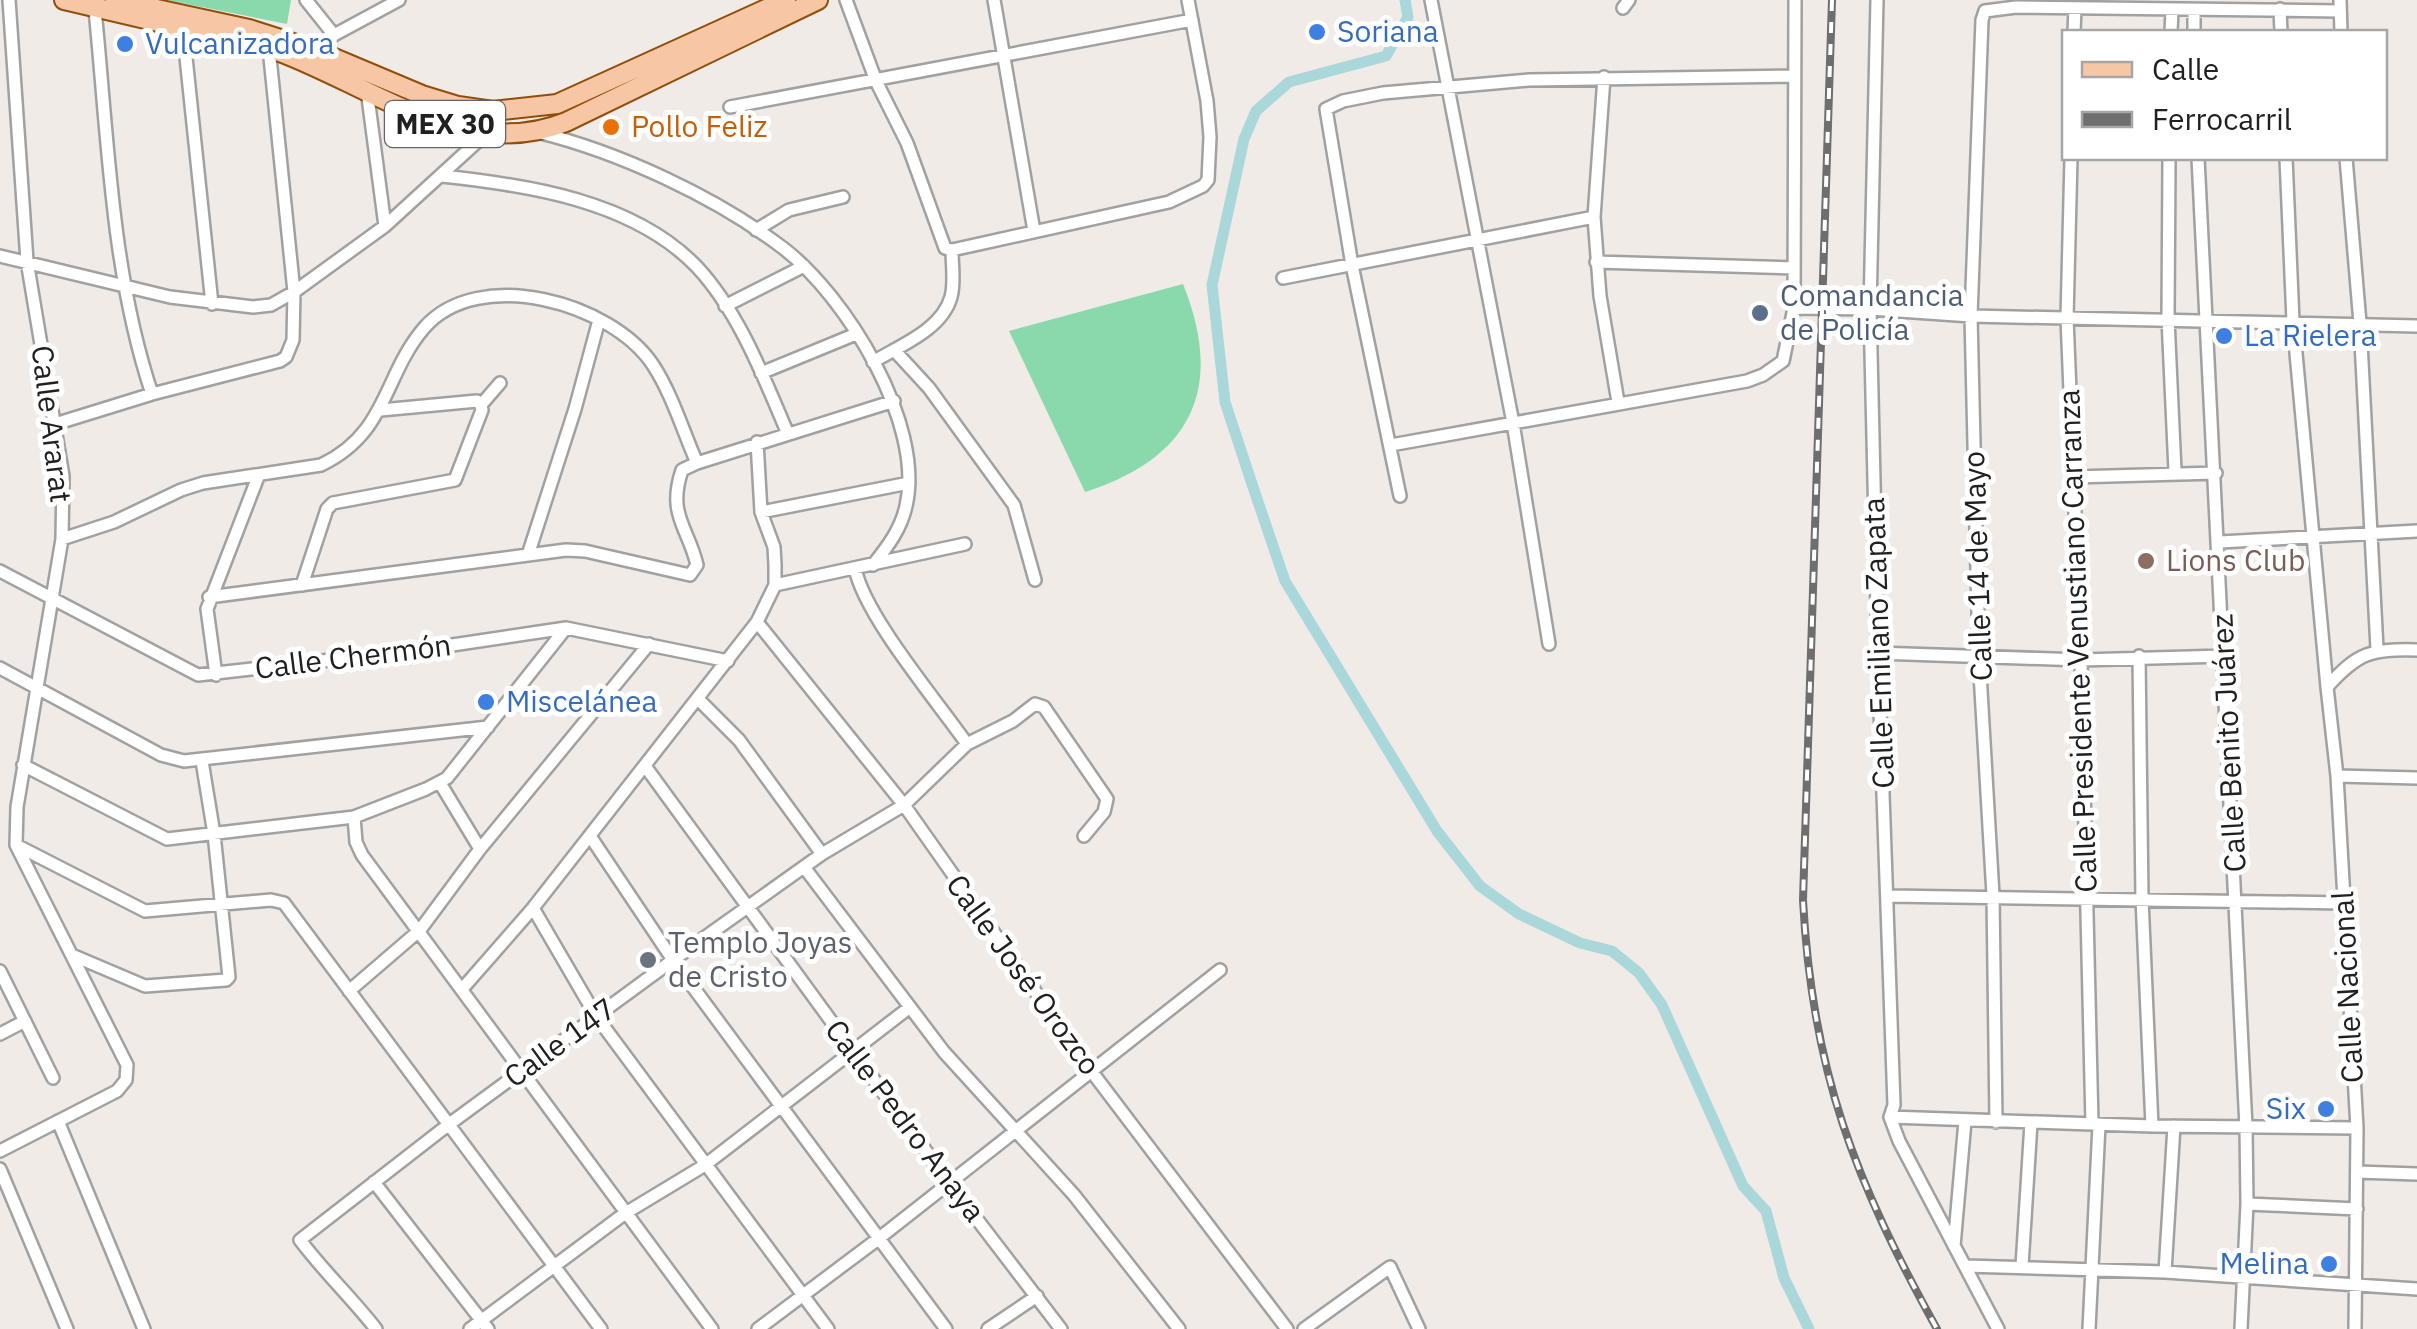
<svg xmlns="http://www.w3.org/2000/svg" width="2417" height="1329" font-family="'IBM Plex Sans',sans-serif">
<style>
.pitch{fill:#8ad9ad}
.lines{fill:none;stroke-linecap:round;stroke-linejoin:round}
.canal{stroke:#aad7da;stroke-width:11}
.minor-casing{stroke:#a1a1a1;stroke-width:16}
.primary-casing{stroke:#914e0a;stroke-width:22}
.minor{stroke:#fff;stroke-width:11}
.primary{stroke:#f6c6a5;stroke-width:18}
.rail-casing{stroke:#6e6e6e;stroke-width:8}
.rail{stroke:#fff;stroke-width:4;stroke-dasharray:11;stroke-linecap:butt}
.shop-dot{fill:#3f7fe0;stroke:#fff;stroke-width:4}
.food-dot{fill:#e8710a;stroke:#fff;stroke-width:4}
.service-dot{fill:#5c6f8a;stroke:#fff;stroke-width:4}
.education-dot{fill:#8d6e63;stroke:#fff;stroke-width:4}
.worship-dot{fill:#6b7280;stroke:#fff;stroke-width:4}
.labels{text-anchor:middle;stroke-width:10;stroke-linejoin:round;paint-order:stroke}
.shield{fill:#fff;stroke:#636363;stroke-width:2.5}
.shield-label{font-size:28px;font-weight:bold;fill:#202020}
.shop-label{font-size:30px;fill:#366cbe;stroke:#fff;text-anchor:start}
.food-label{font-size:30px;fill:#c56008;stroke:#fff;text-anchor:start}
.service-label{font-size:30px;fill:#4e5e75;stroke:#fff;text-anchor:start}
.street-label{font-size:30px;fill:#202020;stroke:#fff}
.education-label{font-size:30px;fill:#785e54;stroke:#fff;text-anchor:start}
.worship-label{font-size:30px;fill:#5b616d;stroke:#fff;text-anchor:start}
</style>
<rect width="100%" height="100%" fill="#f0ebe7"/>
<path class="pitch" d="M167,0H291L287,24Z
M1183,284C1225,388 1192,458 1085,492L1009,331Z"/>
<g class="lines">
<path class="canal" d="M1405,0L1408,17L1386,56L1289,82L1256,111L1244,139L1212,285L1225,402L1254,490L1285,581L1437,831L1480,886L1519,914L1580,943L1612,951L1639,973L1662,1005L1743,1186L1766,1211L1784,1278L1809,1329"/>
<defs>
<path id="minor" d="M306,0L334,35L315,50
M846,0L876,81L907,143L945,248L952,250
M994,0L1034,231
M1431,0L1513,423L1549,644
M1877,0L1870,309L1878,653L1894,1105L1890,1117L1899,1141L1998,1329
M2340,0L2341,32
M1623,8L1629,0
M2280,9L2281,32
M95,10C108,138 111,271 152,394
M2194,10V32
M183,29L212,304
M2074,32L2075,8
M2171,32L2172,10
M334,35L399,0
M1604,77L1594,217L1600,296L1618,402
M367,90L385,226
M730,107L1192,20
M537,132C619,152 716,197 783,248C846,296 925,424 906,506C901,529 888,546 873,565
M2071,158L2067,318L2081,660L2092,1124
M2169,158L2168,319L2175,471
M2198,158L2246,1127L2247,1204L2241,1329
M2286,158L2293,321L2327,687
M2346,158L2360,323L2377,649
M442,176C528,185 634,201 697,267C739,312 764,378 788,434
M756,230L789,210L843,197
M952,250L1169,202L1203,186L1208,180L1210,137L1207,101L1188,0
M0,256L170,297L253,307L271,305L294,292L385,226L489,131
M1596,262L1794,268
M1283,278L1594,217
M725,306L804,266
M1794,308L1870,309L1971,316L2417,326
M894,350L929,388L1014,505L1035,580
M873,362C899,346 942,330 951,297C955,283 952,265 952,250
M761,373L856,334
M481,405L500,383
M381,410L477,401L481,405
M55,424L152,394L280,361L286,357L293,340L294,292L269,48
M1391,445L1747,381L1763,375L1783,361L1794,308L1795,0
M697,463L894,401
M2074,477L2216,473
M1400,496L1352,265L1326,109L1343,101L1383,93L1529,80L1794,76
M761,512L909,483
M62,539L114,522L181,490L203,483L321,465C388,433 383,376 424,328C479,265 612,303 653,365C672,394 683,431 697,463L682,470C667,515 688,527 697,565L690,575L585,551L566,550L209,597
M2220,542L2417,531
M528,555L575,409L599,320
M855,568C864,615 937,701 967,744
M0,571L198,675L419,650L566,628L728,661
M302,585L327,509L333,503L455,480L482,410L481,405
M775,585L965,544
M757,622L904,805L1092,1072L1287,1329
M1878,653L2081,660L2224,656
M2139,656L2142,899L2152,1126
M0,668L161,755L184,761L488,727
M216,675L207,609L258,477
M698,699L739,740L822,854
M23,765L167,839L354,817L426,789L447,778L566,628
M645,766L950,1184L1061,1329
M2337,776L2417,778
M440,783L480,849
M354,817L356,842L362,855L712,1329
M590,836L673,960L946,1329
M16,845L145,911L271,900L284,903L601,1329
M804,867L944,1052L1074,1195L1179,1329
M1889,896L2343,903
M533,908L596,1016L828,1329
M72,955L145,986L226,980L229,977L214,834L202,761
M0,971L53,1078
M463,988L533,908L757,622L775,585V565L774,547L761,512L757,442
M349,991L420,930L480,849L649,644
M0,1034L25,1021
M1890,1117L2152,1126L2357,1128
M58,1121L144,1329
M1996,1122L1993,895L1979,656L1971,316L1982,20L1985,11L2016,7L2340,11
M0,1151L117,1091L126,1080L127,1065L16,845L17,807L62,539L63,476L27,261L9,0
M0,1169L67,1329
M2357,1172L2417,1174
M374,1182L488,1329
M2247,1204L2357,1209
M1954,1246L1965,1121
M1966,1266L2165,1272L2417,1289
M2022,1266L2031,1123
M2165,1272L2174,1126
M376,1329C352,1298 324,1272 300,1240L448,1125L673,960L822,854L904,805L967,744L1013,721L1035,704L1044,707L1107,799L1104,812L1084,836
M470,1329L624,1214L705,1165L910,1007
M758,1329L878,1239L1220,970
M988,1329L1037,1296
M1304,1329L1390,1267L1419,1329
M2089,1329L2099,1125
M2355,1329L2357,1128L2337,776L2327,687C2358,652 2371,649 2417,650"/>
<path id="primary" d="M64,0L269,48C364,80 461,164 566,122L818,0
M115,0L249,29L315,50L422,95L458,106L493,111L557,104L786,0"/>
</defs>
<use href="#minor" class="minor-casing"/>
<use href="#primary" class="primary-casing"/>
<use href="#minor" class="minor"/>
<use href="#primary" class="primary"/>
<defs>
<path id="rail" d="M1832,0L1803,900C1812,1072 1855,1181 1937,1329"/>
</defs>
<use href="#rail" class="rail-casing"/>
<use href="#rail" class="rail"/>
</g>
<g class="shop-dot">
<circle cx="1317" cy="32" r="10"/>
<circle cx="125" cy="44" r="10"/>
<circle cx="2224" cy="336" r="10"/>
<circle cx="486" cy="702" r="10"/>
<circle cx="2326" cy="1109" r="10"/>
<circle cx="2329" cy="1264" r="10"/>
</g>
<circle class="food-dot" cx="611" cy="127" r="10"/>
<circle class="service-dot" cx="1760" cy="313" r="10"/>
<circle class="education-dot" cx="2146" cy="561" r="10"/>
<circle class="worship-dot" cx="648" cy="960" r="10"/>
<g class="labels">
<rect class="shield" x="385" y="101" width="120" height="46" rx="8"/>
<g class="shield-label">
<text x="445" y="134">MEX 30</text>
</g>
<g class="shop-label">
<text x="1337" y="42">Soriana</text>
<text x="145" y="54">Vulcanizadora</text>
<text x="2244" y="346">La Rielera</text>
<text x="506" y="712">Miscelánea</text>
<text x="2306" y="1119" text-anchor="end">Six</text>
<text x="2309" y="1274" text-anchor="end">Melina</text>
</g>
<g class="food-label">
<text x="631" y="137">Pollo Feliz</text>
</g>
<g class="service-label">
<text x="1780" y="306">Comandancia<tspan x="1780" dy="34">de Policía</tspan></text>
</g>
<g class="street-label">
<text transform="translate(51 424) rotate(83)" y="10">Calle Ararat</text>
<text transform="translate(1978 566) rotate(-92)" y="10">Calle 14 de Mayo</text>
<text transform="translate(2078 641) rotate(-92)" y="10">Calle Presidente Venustiano Carranza</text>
<text transform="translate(1879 643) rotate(-92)" y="10">Calle Emiliano Zapata</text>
<text transform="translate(353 657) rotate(-7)" y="10">Calle Chermón</text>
<text transform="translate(2229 743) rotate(-93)" y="10">Calle Benito Juárez</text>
<text transform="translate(1023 975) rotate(54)" y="10">Calle José Orozco</text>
<text transform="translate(2348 987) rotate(-93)" y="10">Calle Nacional</text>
<text transform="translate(560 1043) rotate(-36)" y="10">Calle 147</text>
<text transform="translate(905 1121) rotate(53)" y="10">Calle Pedro Anaya</text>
</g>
<g class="education-label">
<text x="2166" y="571">Lions Club</text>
</g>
<g class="worship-label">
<text x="668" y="953">Templo Joyas<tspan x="668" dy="34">de Cristo</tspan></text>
</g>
</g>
<rect x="2062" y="30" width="325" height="130" fill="#ffffff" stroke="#a6a6a6" stroke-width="2.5"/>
<rect x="2082" y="62" width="50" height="15" fill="#f6c6a5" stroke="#a6a6a6" stroke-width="2.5"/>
<text x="2152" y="80" font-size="30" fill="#202020">Calle</text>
<rect x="2082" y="112" width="50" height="15" fill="#6e6e6e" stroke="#a6a6a6" stroke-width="2.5"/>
<text x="2152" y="130" font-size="30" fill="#202020">Ferrocarril</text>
</svg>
